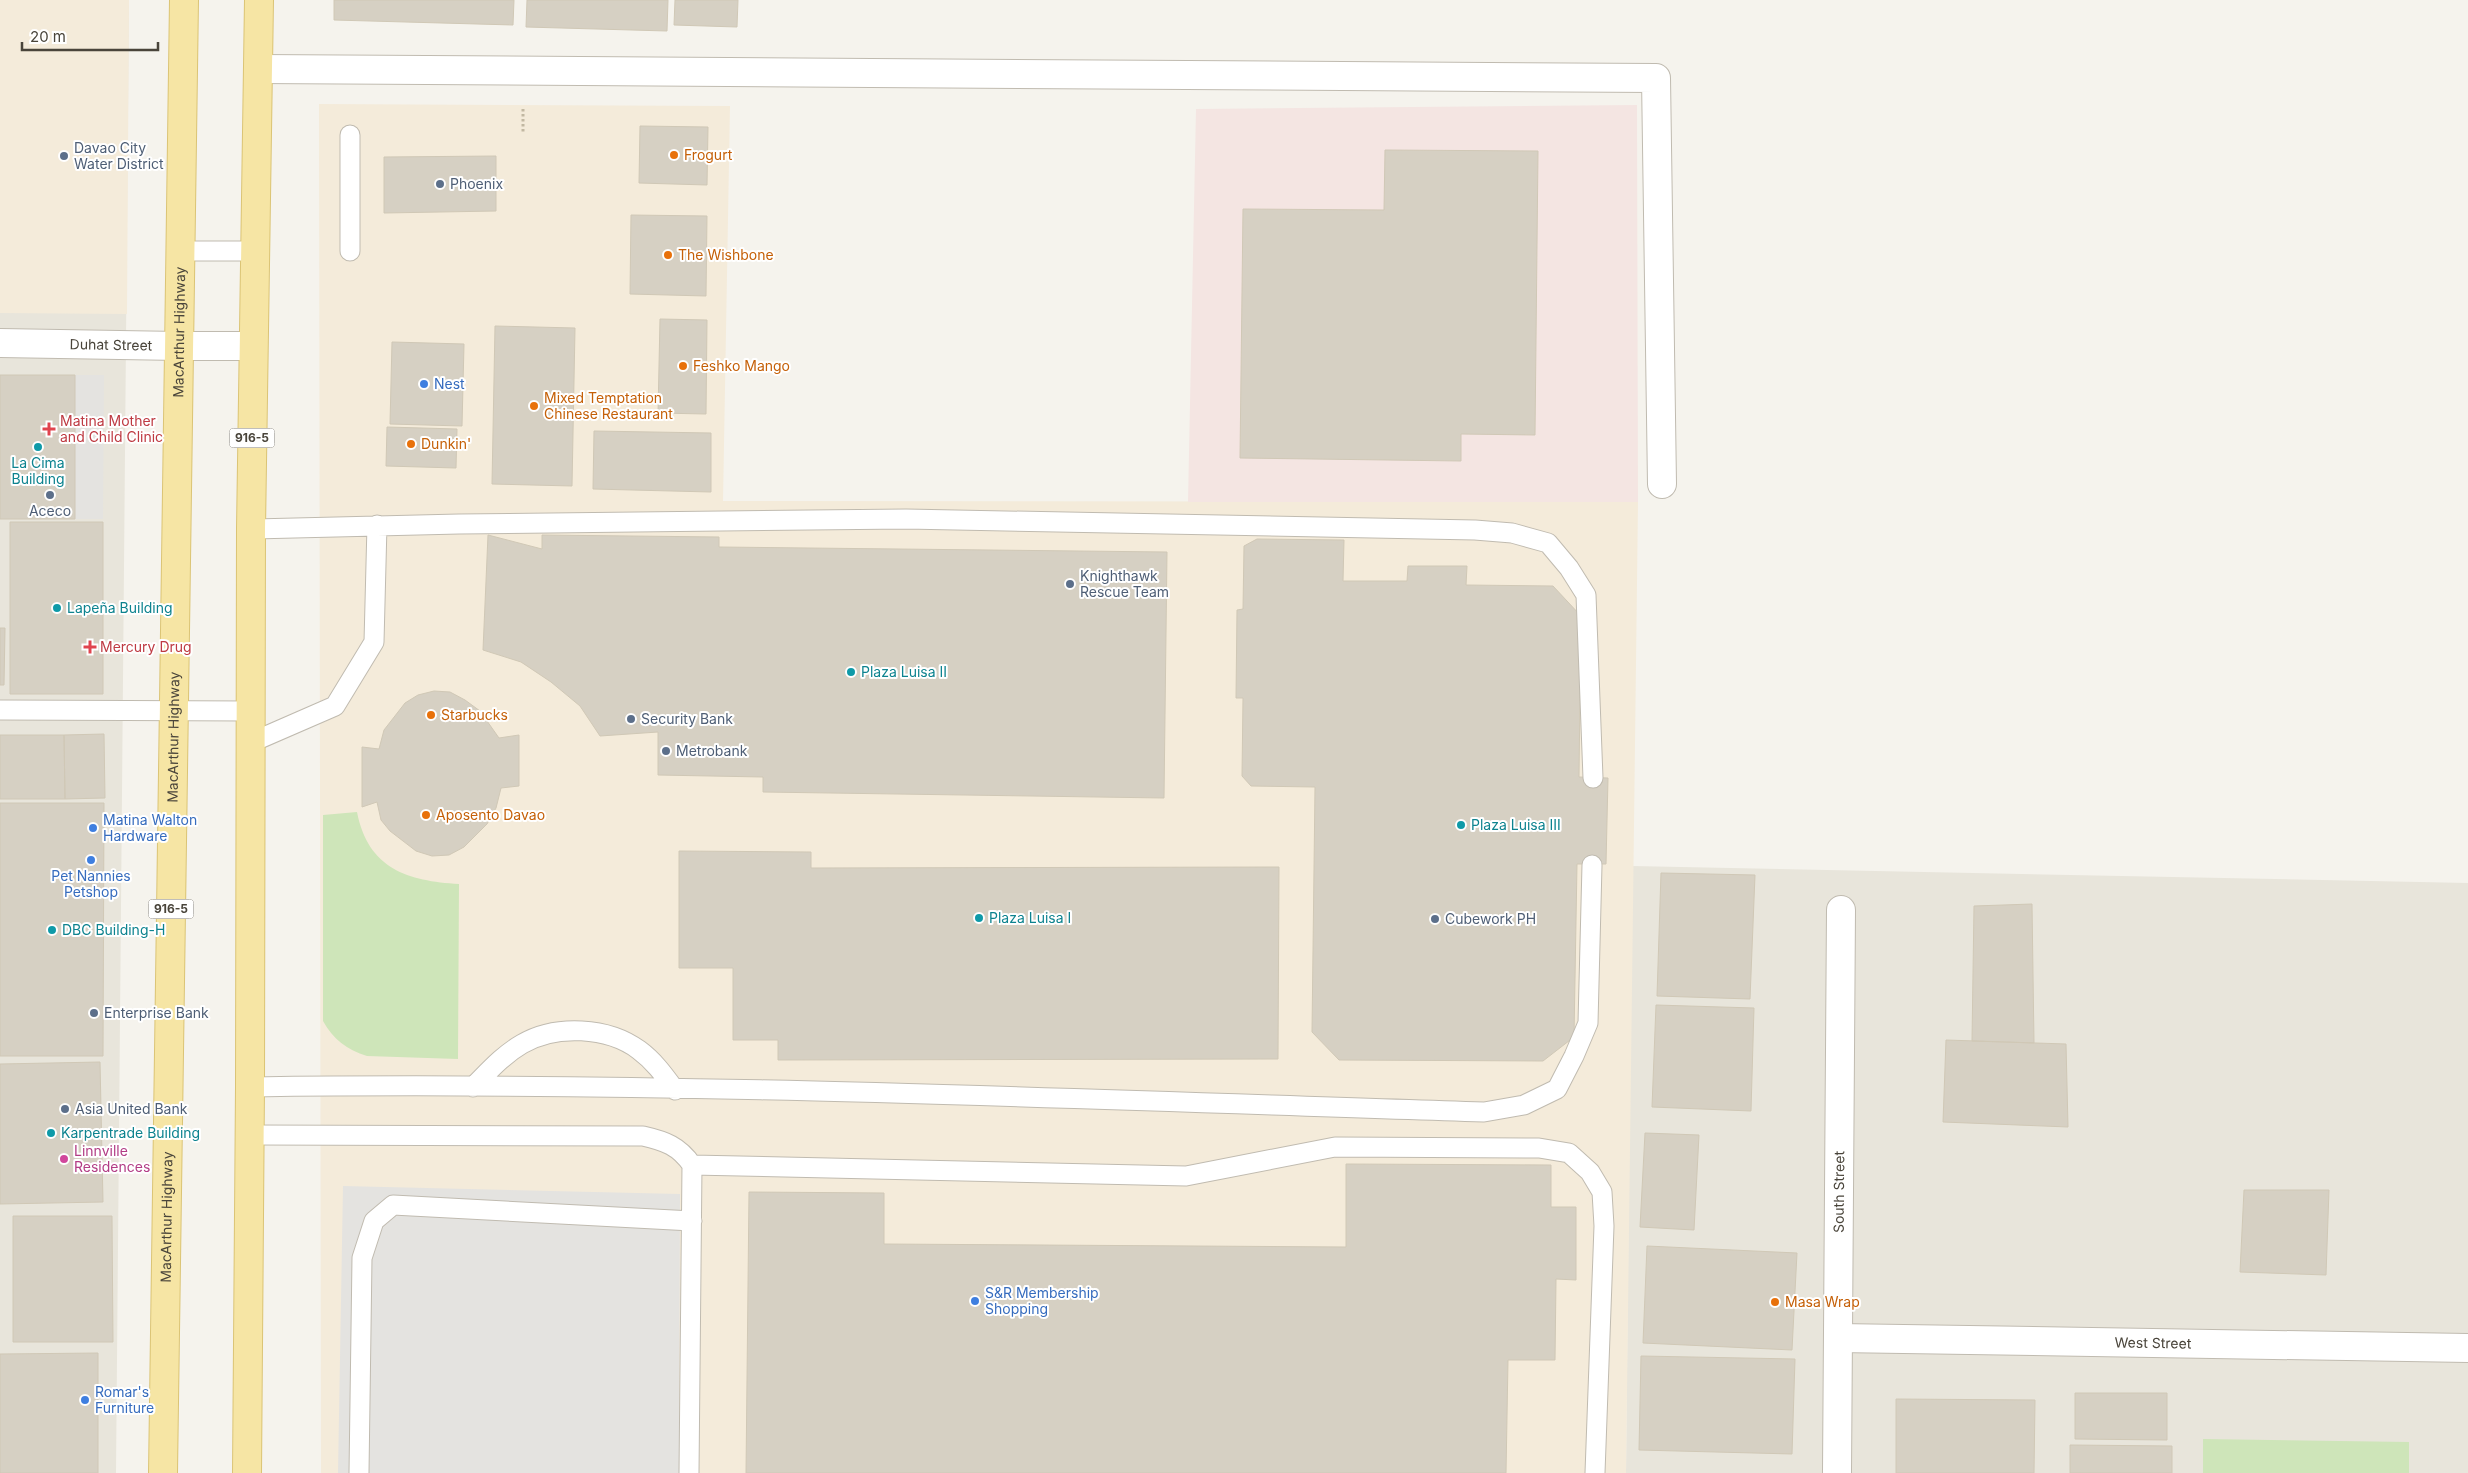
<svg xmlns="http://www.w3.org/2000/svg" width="2468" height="1473" font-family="Inter,sans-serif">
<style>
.residential{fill:#e8e5db}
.commercial{fill:#f4ebda}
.medical{fill:#f4e5e2}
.green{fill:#cee5b9}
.parking{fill:#e4e3e0}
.building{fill:#d6d0c3;stroke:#d0c8b6}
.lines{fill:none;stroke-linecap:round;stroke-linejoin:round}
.service-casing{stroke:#c0bbb0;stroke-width:21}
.minor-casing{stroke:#c0bbb0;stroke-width:30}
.tertiary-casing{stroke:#c0bbb0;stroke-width:30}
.primary-casing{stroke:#dbc475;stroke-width:30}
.path{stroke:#c1b8a2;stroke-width:3;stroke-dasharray:2.5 2.5;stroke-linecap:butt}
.service{stroke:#fff;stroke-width:19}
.minor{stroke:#fff;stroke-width:28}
.tertiary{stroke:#fff;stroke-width:28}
.primary{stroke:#f6e5a4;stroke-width:28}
.food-dot{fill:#e8710a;stroke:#fff;stroke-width:2}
.service-dot{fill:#5c6f8a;stroke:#fff;stroke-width:2}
.shop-dot{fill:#3f7fe0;stroke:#fff;stroke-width:2}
.health-dot{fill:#e0444e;stroke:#fff;stroke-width:2}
.culture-dot{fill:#0f9aa8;stroke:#fff;stroke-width:2}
.hotel-dot{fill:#d1479c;stroke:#fff;stroke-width:2}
.labels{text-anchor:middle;stroke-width:4;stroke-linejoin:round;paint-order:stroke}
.shield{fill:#fff;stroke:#807c75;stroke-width:1}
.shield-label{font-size:12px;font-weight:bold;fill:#49443a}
.service-label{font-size:14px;fill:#4e5e75;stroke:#fff;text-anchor:start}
.food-label{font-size:14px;fill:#c56008;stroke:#fff;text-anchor:start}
.street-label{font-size:14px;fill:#49443a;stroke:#fff}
.shop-label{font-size:14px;fill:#366cbe;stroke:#fff;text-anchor:start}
.health-label{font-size:14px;fill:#be3a42;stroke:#fff;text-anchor:start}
.culture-label{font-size:14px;fill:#0d838f;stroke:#fff;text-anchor:start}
.hotel-label{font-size:14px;fill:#b23c85;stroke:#fff;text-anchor:start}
</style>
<rect width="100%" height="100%" fill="#f5f3ed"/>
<path class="residential" d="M0,0H129L116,1473H0Z
M1632,866L2468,883V1473H1626Z"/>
<path class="commercial" d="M0,0H129L127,314L0,313Z
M319,104L730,106L723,501L1638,502L1626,1473H321Z"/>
<path class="medical" d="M1637,105L1638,502H1188L1196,109Z"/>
<path class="green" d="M357,812C368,869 408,881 459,884L458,1059L367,1056C347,1050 333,1039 323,1021V815Z
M2203,1439L2409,1442V1473H2203Z"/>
<path class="parking" d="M75,375H104L103,519H75Z
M343,1186L680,1194L679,1473H338Z"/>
<path class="building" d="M334,0H514L513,25L334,20Z
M527,0H668L667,31L526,27Z
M675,0H738L737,27L674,25Z
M640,126L708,127L707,185L639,183Z
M1385,150L1538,151L1535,435L1461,434V461L1240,458L1243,209L1384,210Z
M496,156V211L384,213V157Z
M631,215L707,216L706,296L630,294Z
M660,319L707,320L706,414L658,413Z
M495,326L575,328L572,486L492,484Z
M392,342L464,344L462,426L390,424Z
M0,375H75V519H0Z
M387,427L457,429L456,468L386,466Z
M594,431L711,433V492L593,489Z
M10,522H103V694H10Z
M488,535L542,549V535L719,537V547L1167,552L1164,798L763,792V777L658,775V732L600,736L580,706L551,682L521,662L483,650Z
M1257,539L1344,540L1343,581H1407L1408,566H1467L1466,585L1553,586L1581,616L1579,777L1608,778L1606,864H1577L1574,1037L1543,1061L1339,1060L1312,1032L1315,787L1251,786L1242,776L1243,698H1236L1237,610L1243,609L1244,546Z
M0,628H5L4,685H0Z
M434,691L450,692L465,700L480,711L499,738L519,735V786L501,788L496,808L487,824L464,847L449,855L432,856L416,851L390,831L381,820L377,802L362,807V747L379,749L384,730L405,703L418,695Z
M104,734L105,798L65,799L64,735Z
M0,735H64L65,799H0Z
M0,803H104L103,1056H0Z
M679,851L811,852V868L1279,867L1278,1059L778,1060V1040H733V968H679Z
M1661,873L1755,875L1750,999L1657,996Z
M2032,904L2034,1043L1972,1041L1974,906Z
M1656,1005L1754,1008L1751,1111L1652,1107Z
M1946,1040L2066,1044L2068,1127L1943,1122Z
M100,1062L103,1202L0,1204V1064Z
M1645,1133L1699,1135L1694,1230L1640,1227Z
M1346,1164L1551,1165V1207H1576V1280L1556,1279L1555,1360H1508L1506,1473H746L749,1192L884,1193V1244L1346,1247Z
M2244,1190H2329L2326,1275L2240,1272Z
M13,1216H112L113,1342H13Z
M1647,1246L1797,1253L1792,1350L1643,1343Z
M98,1353V1473H0V1354Z
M1641,1356L1795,1359L1792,1454L1639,1450Z
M2075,1393H2167V1440L2075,1439Z
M1896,1399L2035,1400L2034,1473H1896Z
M2070,1445L2172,1446V1473H2070Z"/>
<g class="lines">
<defs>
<path id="service" d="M350,135V251
M180,251H254
M251,529L459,524L906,519L1475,530L1512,533L1548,543L1569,568L1586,595L1593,778
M0,710L250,711
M250,743L335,706L374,642L377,525
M250,1087C661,1081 1073,1099 1484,1112L1524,1105L1557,1089L1574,1056L1588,1023L1592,865
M473,1087C489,1071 503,1055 522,1044C556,1024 608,1027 639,1050C654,1061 664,1075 675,1090
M249,1135L643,1136C665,1141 679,1146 692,1165L689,1473
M692,1165L1186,1176L1335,1147L1539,1148L1569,1153L1590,1172L1602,1192L1604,1226L1595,1473
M359,1473L362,1258L374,1221L393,1205L692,1221"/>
<g id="minor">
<path d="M258,69L1656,78L1662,484"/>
<path id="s1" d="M0,343L179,346"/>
<path id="s2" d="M1838,1338L2468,1348"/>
<path id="s3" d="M1837,1473L1841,910"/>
</g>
<path id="tertiary" d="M179,346H253"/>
<g id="primary">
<path id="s4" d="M163,1473L184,0"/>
<path d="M247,1473L250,1087L251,529L259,0"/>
</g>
</defs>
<use href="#service" class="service-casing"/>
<use href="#minor" class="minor-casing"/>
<use href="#tertiary" class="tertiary-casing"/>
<use href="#primary" class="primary-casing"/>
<path class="path" d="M523,109V134"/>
<use href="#service" class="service"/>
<use href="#minor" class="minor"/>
<use href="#tertiary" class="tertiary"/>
<use href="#primary" class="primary"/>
</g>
<g class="food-dot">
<circle cx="674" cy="155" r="5"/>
<circle cx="668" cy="255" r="5"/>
<circle cx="683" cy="366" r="5"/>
<circle cx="534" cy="406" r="5"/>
<circle cx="411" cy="444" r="5"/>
<circle cx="431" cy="715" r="5"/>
<circle cx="426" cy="815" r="5"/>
<circle cx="1775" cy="1302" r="5"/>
</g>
<g class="service-dot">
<circle cx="64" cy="156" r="5"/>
<circle cx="440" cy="184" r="5"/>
<circle cx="50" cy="495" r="5"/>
<circle cx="1070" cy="584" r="5"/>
<circle cx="631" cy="719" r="5"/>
<circle cx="666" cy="751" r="5"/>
<circle cx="1435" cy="919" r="5"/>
<circle cx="94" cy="1013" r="5"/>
<circle cx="65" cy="1109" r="5"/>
</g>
<g class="shop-dot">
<circle cx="424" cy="384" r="5"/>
<circle cx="93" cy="828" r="5"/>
<circle cx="91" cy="860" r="5"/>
<circle cx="975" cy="1301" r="5"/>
<circle cx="85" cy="1400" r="5"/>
</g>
<g class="health-dot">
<path d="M46.5 421.5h5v5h5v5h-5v5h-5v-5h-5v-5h5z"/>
<path d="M87.5 639.5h5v5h5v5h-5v5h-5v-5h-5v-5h5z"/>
</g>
<g class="culture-dot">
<circle cx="38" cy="447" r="5"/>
<circle cx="57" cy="608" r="5"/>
<circle cx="851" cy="672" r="5"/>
<circle cx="1461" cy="825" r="5"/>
<circle cx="979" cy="918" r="5"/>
<circle cx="52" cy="930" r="5"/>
<circle cx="51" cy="1133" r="5"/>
</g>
<circle class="hotel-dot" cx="64" cy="1159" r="5"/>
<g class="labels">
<g class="shield">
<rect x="229.5" y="428.5" width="45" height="19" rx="4"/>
<rect x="148.5" y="899.5" width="45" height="19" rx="4"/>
</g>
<g class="shield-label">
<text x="252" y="442">916-5</text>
<text x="171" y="913">916-5</text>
</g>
<g class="service-label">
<text x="74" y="153">Davao City<tspan x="74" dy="16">Water District</tspan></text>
<text x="450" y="189">Phoenix</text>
<text x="50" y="516" text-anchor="middle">Aceco</text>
<text x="1080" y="581">Knighthawk<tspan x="1080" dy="16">Rescue Team</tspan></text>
<text x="641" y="724">Security Bank</text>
<text x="676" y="756">Metrobank</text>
<text x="1445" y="924">Cubework PH</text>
<text x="104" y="1018">Enterprise Bank</text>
<text x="75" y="1114">Asia United Bank</text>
</g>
<g class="food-label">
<text x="684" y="160">Frogurt</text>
<text x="678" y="260">The Wishbone</text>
<text x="693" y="371">Feshko Mango</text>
<text x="544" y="403">Mixed Temptation<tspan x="544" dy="16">Chinese Restaurant</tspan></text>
<text x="421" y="449">Dunkin'</text>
<text x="441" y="720">Starbucks</text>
<text x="436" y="820">Aposento Davao</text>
<text x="1785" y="1307">Masa Wrap</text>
</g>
<g class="street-label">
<text dy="5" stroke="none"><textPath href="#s4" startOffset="1141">MacArthur Highway</textPath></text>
<text dy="5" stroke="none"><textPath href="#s1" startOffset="111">Duhat Street</textPath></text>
<text dy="5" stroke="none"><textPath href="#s4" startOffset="736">MacArthur Highway</textPath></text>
<text dy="5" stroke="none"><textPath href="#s3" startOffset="281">South Street</textPath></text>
<text dy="5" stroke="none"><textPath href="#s4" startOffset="256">MacArthur Highway</textPath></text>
<text dy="5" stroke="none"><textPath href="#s2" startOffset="315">West Street</textPath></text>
</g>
<g class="shop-label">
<text x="434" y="389">Nest</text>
<text x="103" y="825">Matina Walton<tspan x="103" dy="16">Hardware</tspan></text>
<text x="91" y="881" text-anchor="middle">Pet Nannies<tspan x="91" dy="16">Petshop</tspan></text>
<text x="985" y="1298">S&amp;R Membership<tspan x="985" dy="16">Shopping</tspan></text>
<text x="95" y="1397">Romar's<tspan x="95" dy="16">Furniture</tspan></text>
</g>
<g class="health-label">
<text x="60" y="426">Matina Mother<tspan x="60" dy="16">and Child Clinic</tspan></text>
<text x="100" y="652">Mercury Drug</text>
</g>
<g class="culture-label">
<text x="38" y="468" text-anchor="middle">La Cima<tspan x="38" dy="16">Building</tspan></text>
<text x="67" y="613">Lapeña Building</text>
<text x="861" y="677">Plaza Luisa II</text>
<text x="1471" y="830">Plaza Luisa III</text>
<text x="989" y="923">Plaza Luisa I</text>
<text x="62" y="935">DBC Building-H</text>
<text x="61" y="1138">Karpentrade Building</text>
</g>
<g class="hotel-label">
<text x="74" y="1156">Linnville<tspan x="74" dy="16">Residences</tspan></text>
</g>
</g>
<path d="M22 42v8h136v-8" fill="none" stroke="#49443a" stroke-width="2.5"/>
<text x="30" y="42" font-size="15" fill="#49443a" stroke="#ffffff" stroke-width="4" paint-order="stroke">20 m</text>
</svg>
